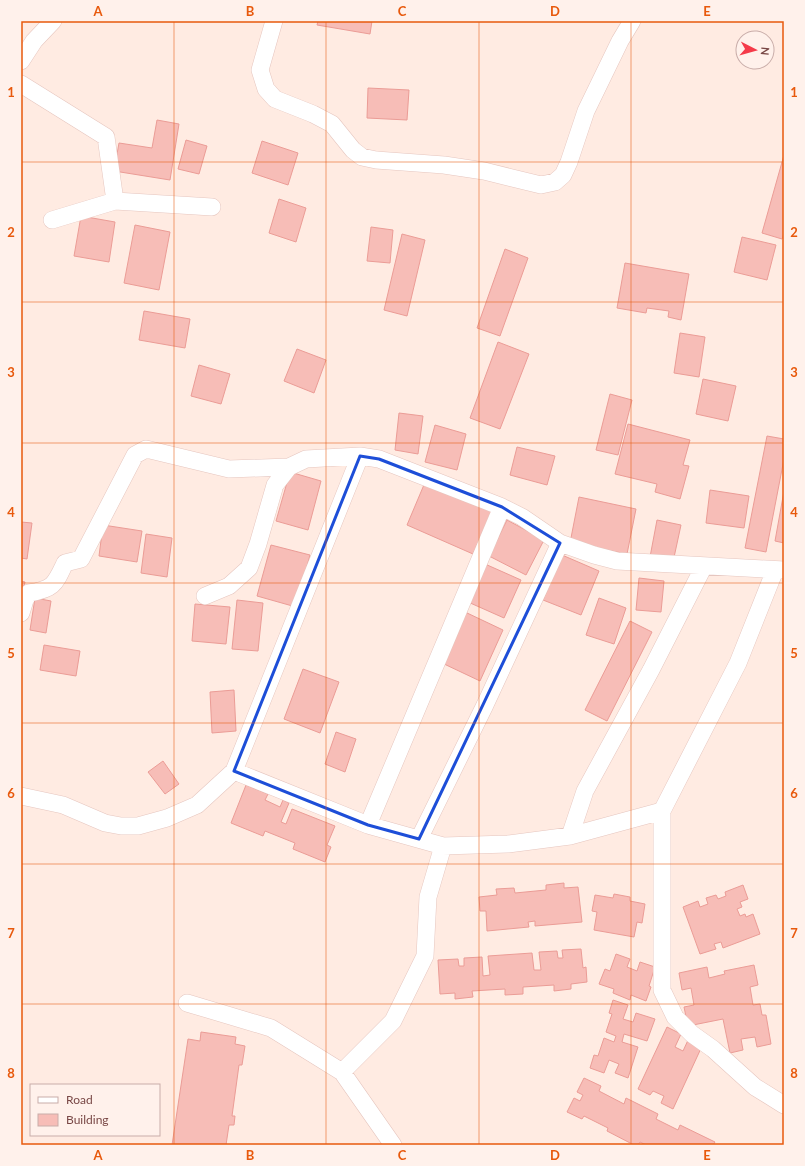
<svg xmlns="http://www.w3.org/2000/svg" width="805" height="1166" font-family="Lato,sans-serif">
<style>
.building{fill:#f7bdb7;stroke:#eb9c96}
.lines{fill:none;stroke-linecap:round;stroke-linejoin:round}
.minor-casing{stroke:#e6c6bf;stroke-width:18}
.minor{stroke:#fff;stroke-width:17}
.marked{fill:none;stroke:#1d4ed8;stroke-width:3;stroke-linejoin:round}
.grid{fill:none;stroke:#e8590c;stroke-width:1;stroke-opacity:0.55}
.neatline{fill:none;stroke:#e8590c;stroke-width:1.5}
.grid-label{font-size:13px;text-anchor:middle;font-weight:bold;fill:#e8590c}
</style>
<rect width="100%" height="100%" fill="#ffebe2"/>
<path class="building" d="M318,21H372L370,34L317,25Z
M368,88L409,90L407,120L367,118Z
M157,120L179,124L170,180L114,171L119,143L152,148Z
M186,140L207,146L199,174L178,169Z
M262,141L298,153L288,185L252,173Z
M784,155V233L782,239L762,233Z
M279,199L306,208L296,242L269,233Z
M81,216L115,222L109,262L74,256Z
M135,225L170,232L159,290L124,283Z
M371,227L393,230L390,263L367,261Z
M402,234L425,240L407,316L384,310Z
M742,237L776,245L767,280L734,272Z
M505,249L528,258L500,336L477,328Z
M625,263L689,274L681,320L668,317L669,311L647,308L646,313L617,308Z
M144,311L190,319L185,348L139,340Z
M680,333L705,337L699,377L674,373Z
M498,342L529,354L500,429L470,418Z
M297,349L326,360L314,393L284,381Z
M199,365L230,374L221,404L191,396Z
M703,379L736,386L728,421L696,414Z
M610,394L632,400L618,455L596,450Z
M399,413L423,416L418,454L395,450Z
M628,424L690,440L683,465L689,466L680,499L655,492L657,484L615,474Z
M435,425L466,434L457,470L425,462Z
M767,436L784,439V459L766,552L745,548Z
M517,447L555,456L547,485L510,475Z
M290,472L321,481L308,530L276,521Z
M426,480L493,509L473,554L407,525Z
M710,490L749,496L744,528L706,523Z
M784,491V543L775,541Z
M579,497L636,509L627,554L570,543Z
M507,520L544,540L526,575L489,556Z
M657,520L681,525L673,562L650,557Z
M21,522L32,523L27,559L21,558Z
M103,525L142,531L137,562L99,556Z
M146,534L172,538L167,577L141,573Z
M271,545L310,555L296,607L257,596Z
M562,555L599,571L581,615L543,600Z
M485,564L521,580L504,618L468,602Z
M639,578L664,581L661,612L636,610Z
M21,581L25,582L21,598Z
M35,598L51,601L46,633L30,630Z
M599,598L626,608L614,644L586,635Z
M237,600L263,603L258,651L232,649Z
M195,604L230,607L226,644L192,641Z
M465,612L503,630L480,681L442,663Z
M630,621L652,632L607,721L585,710Z
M44,645L80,651L76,676L40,670Z
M303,669L339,682L320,733L284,719Z
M234,690L236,731L212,733L210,692Z
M336,732L356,739L345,772L325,764Z
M163,761L179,784L165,794L148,772Z
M246,785L268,794L265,800L280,807L283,800L289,803L281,822L286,824L292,809L335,826L327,845L331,847L325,862L293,849L295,843L265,831L263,836L231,823Z
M564,883V888L578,887L582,922L535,926V921L528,922L529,927L487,931L486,911H480L479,897L497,895L496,889L514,888L515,893L546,890V885Z
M743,885L748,899L740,902L742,907L737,909L740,916L745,914L746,917L753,914L760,934L723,948L721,942L714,944L716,949L700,954L683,907L698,901L700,907L708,904L706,898L716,895L718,899L726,896L725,892Z
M614,894L630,897V901L645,904L642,923L637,922L634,937L594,930L597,912L592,911L595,895L613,898Z
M581,949L583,968L586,967L587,982L571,984V989L554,991V985L523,987V994L505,995V989L472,991L473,997L455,999V993L440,994L438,960L458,959L459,966H464V958L482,957L483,976L490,975L488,956L532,953L534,970H541L539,952L557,951L558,958H563L562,950Z
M616,954L630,959L627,967L637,971L640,962L655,967L649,986L651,987L646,1001L631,995L630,1000L613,993L614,989L599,984L605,969L610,971Z
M754,965L758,985L750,987L753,1005L760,1004L762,1015H766L771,1044L757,1047L755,1037L741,1039L743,1050L730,1053L723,1019L688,1026L684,1007L694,1005L691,988L682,990L679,973L707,967L709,978L725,974L724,971Z
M613,1000L628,1005L623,1019L633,1022L636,1013L655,1019L647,1041L624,1034L622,1042L638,1047L628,1078L615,1073L619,1064L609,1060L604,1073L590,1068L594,1055L598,1056L604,1038L614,1042L616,1036L606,1032L612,1014L609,1013Z
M667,1027L681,1034L675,1047L683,1051L689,1038L703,1044L673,1109L661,1103L664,1096L653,1091L650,1095L638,1089Z
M201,1032L236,1037L235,1044L245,1046L242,1065H239L232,1116H235L234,1125H229L226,1145H172L188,1039L200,1041Z
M584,1078L601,1086L599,1091L624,1104L626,1098L658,1114L656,1119L678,1130L680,1125L715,1142L713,1145H646L640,1142L638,1145H634L607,1131L608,1128L584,1116L582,1119L567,1112L574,1098L580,1101L583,1095L577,1092Z"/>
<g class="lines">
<defs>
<path id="minor" d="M274,21L260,70L266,89L275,99L313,114L332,124L353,150L362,157L376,160L444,165L484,171L541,185L555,182L563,175L569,162L586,111L620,41L632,21
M21,61L34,41L53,21
M21,84L106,137L115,201
M52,220L115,201L212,207
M775,570L738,663L662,811V990L675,1017L692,1034L713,1049L755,1087L784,1105
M205,596L229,586L249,568L258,544L275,485L289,467L306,459L360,456
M21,613L25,600L29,593C54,589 55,584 65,563L81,559L135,455L146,449L229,469L289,467
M234,771L360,456L379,459L502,507L522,517L560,543L594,555L617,561L784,570
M21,796L63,805L105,823L121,826H138L167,818L197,805L234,771L368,825L443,846L508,844L570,836L662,811
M368,825L502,507
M570,836L585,791L651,670L704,566
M419,839L485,705L560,543
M187,1003L271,1028L342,1072L393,1145
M342,1072L393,1021L425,956L428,897L443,846"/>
</defs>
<use href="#minor" class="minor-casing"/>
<use href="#minor" class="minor"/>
</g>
<path class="marked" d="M360,456L379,459L502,507L560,543L419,839L368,825L234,771Z"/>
<path class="grid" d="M174,21V1145M326,21V1145M479,21V1145M631,21V1145M21,162H784M21,302H784M21,443H784M21,583H784M21,723H784M21,864H784M21,1004H784"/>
<rect width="805" height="1166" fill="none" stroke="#fff1eb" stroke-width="44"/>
<rect x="30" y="1084" width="130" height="52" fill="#fff1eb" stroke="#c9ada9"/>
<rect x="38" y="1097" width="20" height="6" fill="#ffffff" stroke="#c9ada9"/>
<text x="66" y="1104" font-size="12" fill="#794846">Road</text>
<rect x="38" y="1114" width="20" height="12" fill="#f7bdb7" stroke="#c9ada9"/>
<text x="66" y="1124" font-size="12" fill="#794846">Building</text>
<g transform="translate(755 50) rotate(96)"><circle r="19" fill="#fff1eb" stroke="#c9ada9"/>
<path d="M0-3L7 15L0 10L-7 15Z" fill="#f53b4a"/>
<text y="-6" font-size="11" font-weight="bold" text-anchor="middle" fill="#794846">N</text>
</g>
<rect x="22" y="22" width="761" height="1122" class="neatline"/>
<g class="grid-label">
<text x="98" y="16">A</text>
<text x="250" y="16">B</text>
<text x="402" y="16">C</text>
<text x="555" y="16">D</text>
<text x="707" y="16">E</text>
<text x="11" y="97">1</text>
<text x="794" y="97">1</text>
<text x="11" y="237">2</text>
<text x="794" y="237">2</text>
<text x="11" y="377">3</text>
<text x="794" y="377">3</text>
<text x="11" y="517">4</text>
<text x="794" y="517">4</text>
<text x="11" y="658">5</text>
<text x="794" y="658">5</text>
<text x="11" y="798">6</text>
<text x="794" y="798">6</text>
<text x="11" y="938">7</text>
<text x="794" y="938">7</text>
<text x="11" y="1078">8</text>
<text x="794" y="1078">8</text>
<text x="98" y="1160">A</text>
<text x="250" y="1160">B</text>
<text x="402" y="1160">C</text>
<text x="555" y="1160">D</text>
<text x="707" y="1160">E</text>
</g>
</svg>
